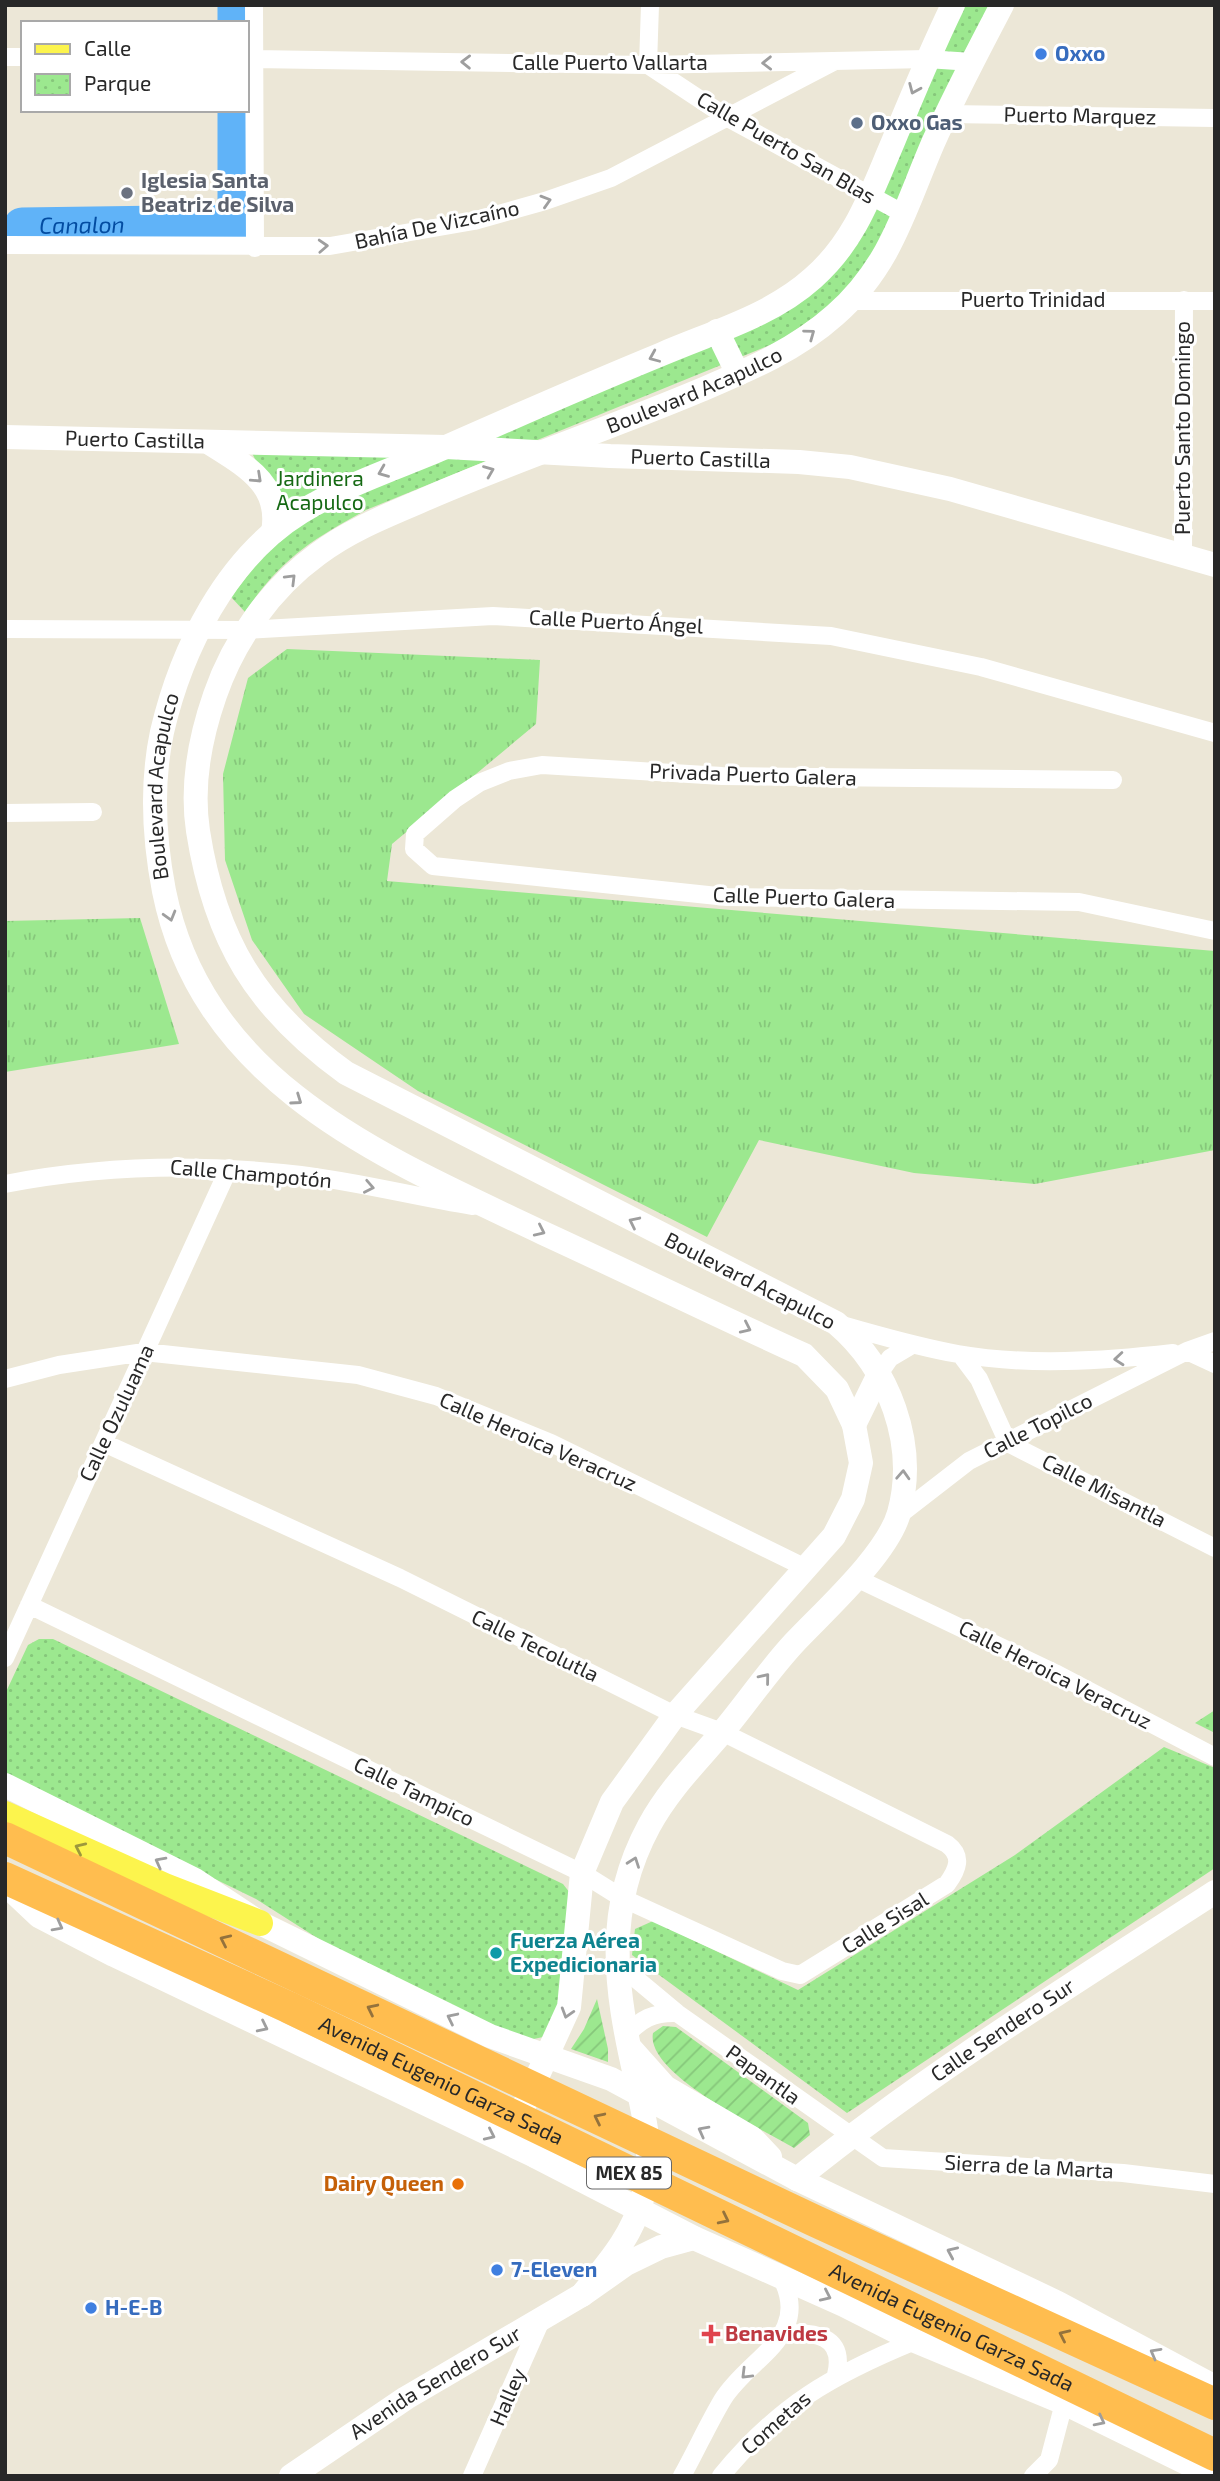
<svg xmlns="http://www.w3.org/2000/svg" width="1220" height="2481" font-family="'Exo 2',sans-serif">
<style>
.grass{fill:url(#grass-tufts)}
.park{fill:url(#park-dots)}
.garden{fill:url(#garden-furrows)}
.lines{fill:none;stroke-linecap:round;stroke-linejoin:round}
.river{stroke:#60b3f8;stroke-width:37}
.street{stroke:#fff;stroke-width:18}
.secondary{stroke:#fff;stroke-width:24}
.primary{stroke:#fcf44d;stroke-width:26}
.highway{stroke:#ffbd4f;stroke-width:32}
.oneway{stroke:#9e9e9e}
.oneway2{stroke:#9d983c}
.oneway3{stroke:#94723c}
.shop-dot{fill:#3f7fe0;stroke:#fff;stroke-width:2.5}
.service-dot{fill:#5c6f8a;stroke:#fff;stroke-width:2.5}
.worship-dot{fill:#6b7280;stroke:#fff;stroke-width:2.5}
.culture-dot{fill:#0f9aa8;stroke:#fff;stroke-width:2.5}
.food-dot{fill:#e8710a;stroke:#fff;stroke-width:2.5}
.health-dot{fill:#e0444e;stroke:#fff;stroke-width:2.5}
.labels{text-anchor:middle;stroke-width:6;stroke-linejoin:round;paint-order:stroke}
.shield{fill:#fff;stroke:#686868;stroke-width:2}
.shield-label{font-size:19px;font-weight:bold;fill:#282828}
.shop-label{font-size:21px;font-weight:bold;fill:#366cbe;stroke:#fff;text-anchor:start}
.street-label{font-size:21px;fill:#282828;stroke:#fff}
.service-label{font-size:21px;font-weight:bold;fill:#4e5e75;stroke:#fff;text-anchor:start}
.worship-label{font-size:21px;font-weight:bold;fill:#5b616d;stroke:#fff;text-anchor:start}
.park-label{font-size:21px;fill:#156913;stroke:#fff}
.culture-label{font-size:21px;font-weight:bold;fill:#0d838f;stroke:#fff;text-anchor:start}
.food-label{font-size:21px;font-weight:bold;fill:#c56008;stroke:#fff;text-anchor:end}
.health-label{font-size:21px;font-weight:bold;fill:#be3a42;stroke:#fff;text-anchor:start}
.water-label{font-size:23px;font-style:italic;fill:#034ca1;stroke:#fff}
</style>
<defs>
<pattern id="grass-tufts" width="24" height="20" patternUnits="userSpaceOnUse" patternTransform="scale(1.75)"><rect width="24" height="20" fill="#9ce88f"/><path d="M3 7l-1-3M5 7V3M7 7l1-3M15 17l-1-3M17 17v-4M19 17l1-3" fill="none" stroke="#86c77b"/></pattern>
<pattern id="park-dots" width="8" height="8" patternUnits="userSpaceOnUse" patternTransform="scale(1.75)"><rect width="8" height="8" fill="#9ce88f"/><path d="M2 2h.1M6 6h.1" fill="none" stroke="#86c77b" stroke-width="1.8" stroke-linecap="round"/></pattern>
<pattern id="garden-furrows" width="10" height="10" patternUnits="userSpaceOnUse" patternTransform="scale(1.75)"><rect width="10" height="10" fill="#9ce88f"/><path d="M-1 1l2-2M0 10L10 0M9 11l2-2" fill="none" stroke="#86c77b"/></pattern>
</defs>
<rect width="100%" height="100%" fill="#ece7d7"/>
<path class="grass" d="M287,649L540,660L536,724L392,844L387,881L1215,951V1150L1035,1184L914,1173L759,1140L707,1237L418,1091L304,1014L252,940L225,860L223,774L248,678Z
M140,918L179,1044L5,1072V921Z"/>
<path class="park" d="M965,5H992L875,256L837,301L780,341L366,510C310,541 282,558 245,612L231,597L278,536L260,469L250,449L440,456L804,297L926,90Z
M39,1639H53L563,1884L570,1893L564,2011L543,2037L529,2040L388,1983L256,1899L5,1777V1694L28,1645Z
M1215,1710V1733L1195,1723Z
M1164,1747L1215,1768V1868L847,2113L632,1955L635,1929L653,1921L798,1990L1015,1855Z"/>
<path class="garden" d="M597,1999L608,2049V2062L571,2049L584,2029Z
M663,2026L676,2027L808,2123L810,2135L794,2148C762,2129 645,2074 653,2033Z"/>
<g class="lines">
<g class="river">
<path d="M236,23V5"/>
<path id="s1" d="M22,226L236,223V110"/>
</g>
<path class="street" d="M254,5L255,248
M650,5L648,65L728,118L906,215
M5,57H23
M247,59L648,65L927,59L972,62
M946,114L1215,118
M5,245L330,246L474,221L545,201L611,178L835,61
M850,301H1215
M1183,556L1184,300
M5,629L246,630L493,616L831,636L981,667L1215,733
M1113,780L722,776L542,765L509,771L479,783L455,799L415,834L414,849L433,866L727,897L1079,902L1215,931
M5,813L93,812
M5,1184C104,1165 201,1163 301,1175C359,1182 416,1197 473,1206
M838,1324C878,1335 917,1347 958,1354C1028,1366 1103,1361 1173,1353
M1187,1351L1215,1364
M961,1355L979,1379L1008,1443L1215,1548
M879,1374L890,1358L912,1345
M5,1379L59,1365L144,1352L358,1375L436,1396L551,1443L808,1569
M898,1516L969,1461L1187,1351L1215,1341
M856,1578L1055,1673L1215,1757
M29,1605L582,1873L622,1898L782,1971L800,1975L947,1884C958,1869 963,1856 947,1844L722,1732L675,1715L400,1578L104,1443
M5,1658L229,1168
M617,1963L677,2013L883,2158L1123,2173L1215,2184
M626,2036C640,2019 654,2012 677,2013
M783,2334C813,2331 846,2335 836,2375
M472,2476L542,2318
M682,2476C696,2451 708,2424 723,2399C750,2356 814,2336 780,2275
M721,2476C779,2405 832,2375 915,2341
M1033,2476L1049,2460L1064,2403"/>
<g class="secondary">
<path d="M717,331L738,374"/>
<path id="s2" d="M5,437L446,447L610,456L799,462L850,467L950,489L1215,565"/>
<path d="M208,442C244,465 282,484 273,532"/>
<path d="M854,1425L879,1374"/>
<path d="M5,1785L195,1880L260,1923L490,2036L611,2079L797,2179L1058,2303L1215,2387"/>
<path d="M6,1885L39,1916L114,1955L535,2156L694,2238L844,2305L915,2341L1064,2403L1213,2476"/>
<path d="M632,2050L665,2087L752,2138L770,2157"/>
<path id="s3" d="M535,2156C522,2141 520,2129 522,2110L569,2007L582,1873L612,1802L675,1715L834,1536L853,1499L861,1463L854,1425L837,1389L804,1355C716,1315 630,1273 543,1233C383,1157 203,1084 164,891C154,839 151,784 162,732C181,650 226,558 301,512C347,484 397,468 446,447C518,415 589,384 662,354C713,332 771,316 813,278C856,240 871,193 893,142C912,96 931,50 953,5"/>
<path id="s4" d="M797,2179C928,2073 1073,1984 1215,1892"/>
<path id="s5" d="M582,2295C608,2263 632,2237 643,2196C655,2156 644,2115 635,2075C615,1988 604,1909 649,1826C669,1789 697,1762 724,1730C748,1701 769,1670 794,1643C824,1611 887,1555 899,1513C918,1444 889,1368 836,1323L346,1073C256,1008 215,940 198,831C191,785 200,738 215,695C234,640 271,588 318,554C351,529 391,514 428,498C518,459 611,428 701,390C748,370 796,350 835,315C891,266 905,208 933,143C954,96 978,51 1002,5"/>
<path id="s6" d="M291,2476L406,2398L582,2295L626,2264L661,2247L694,2238"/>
</g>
<path class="primary" d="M5,1814L165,1886L260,1923"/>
<g class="highway">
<path d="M5,1838L815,2221L1215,2404"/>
<path id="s7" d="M5,1878L288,2007L1215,2455"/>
</g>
</g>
<defs><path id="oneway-chevron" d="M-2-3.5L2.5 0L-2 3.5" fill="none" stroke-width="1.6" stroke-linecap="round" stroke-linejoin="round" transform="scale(1.75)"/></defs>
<g class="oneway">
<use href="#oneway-chevron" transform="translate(466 62) rotate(-179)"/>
<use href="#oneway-chevron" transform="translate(767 63) rotate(179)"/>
<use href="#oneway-chevron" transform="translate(914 89) rotate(113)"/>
<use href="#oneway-chevron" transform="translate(546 201) rotate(-17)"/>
<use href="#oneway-chevron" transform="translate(323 246) rotate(-3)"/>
<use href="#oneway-chevron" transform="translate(810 334) rotate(-36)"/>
<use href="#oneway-chevron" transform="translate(654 357) rotate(157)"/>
<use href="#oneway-chevron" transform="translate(489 471) rotate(-22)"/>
<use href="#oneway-chevron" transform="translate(383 472) rotate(158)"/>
<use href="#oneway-chevron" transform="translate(257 478) rotate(43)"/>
<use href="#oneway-chevron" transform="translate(291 579) rotate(-45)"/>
<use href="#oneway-chevron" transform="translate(170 916) rotate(74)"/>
<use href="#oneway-chevron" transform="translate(297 1100) rotate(35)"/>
<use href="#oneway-chevron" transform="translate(369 1187) rotate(11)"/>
<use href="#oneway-chevron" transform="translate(634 1222) rotate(-154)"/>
<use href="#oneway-chevron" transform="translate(540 1231) rotate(25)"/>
<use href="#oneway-chevron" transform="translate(746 1328) rotate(25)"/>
<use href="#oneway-chevron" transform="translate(1119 1359) rotate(175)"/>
<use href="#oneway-chevron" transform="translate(903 1475) rotate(-87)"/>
<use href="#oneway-chevron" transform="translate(765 1678) rotate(-51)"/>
<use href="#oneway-chevron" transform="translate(160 1862) rotate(-152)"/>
<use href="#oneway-chevron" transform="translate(634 1862) rotate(-70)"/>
<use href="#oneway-chevron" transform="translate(58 1926) rotate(28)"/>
<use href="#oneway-chevron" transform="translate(567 2013) rotate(107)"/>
<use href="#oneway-chevron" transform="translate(452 2018) rotate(-154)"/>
<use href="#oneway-chevron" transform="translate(263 2027) rotate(26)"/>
<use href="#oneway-chevron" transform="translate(703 2131) rotate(-152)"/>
<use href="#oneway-chevron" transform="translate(490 2135) rotate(25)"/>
<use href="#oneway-chevron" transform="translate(952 2252) rotate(-156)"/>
<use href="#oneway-chevron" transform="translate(826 2296) rotate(25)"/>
<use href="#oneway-chevron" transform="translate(1155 2353) rotate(-151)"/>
<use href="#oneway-chevron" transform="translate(746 2374) rotate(135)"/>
<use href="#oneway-chevron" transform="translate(1100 2421) rotate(27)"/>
</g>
<use class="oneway2" href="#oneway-chevron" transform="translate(80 1848) rotate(-155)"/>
<g class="oneway3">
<use href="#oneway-chevron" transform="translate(225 1940) rotate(-155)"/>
<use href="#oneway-chevron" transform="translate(372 2009) rotate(-154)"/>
<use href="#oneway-chevron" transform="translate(599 2118) rotate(-154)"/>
<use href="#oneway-chevron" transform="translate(724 2219) rotate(26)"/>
<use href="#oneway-chevron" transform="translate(1064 2335) rotate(-155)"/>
</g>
<g class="shop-dot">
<circle cx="1041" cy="54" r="7"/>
<circle cx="497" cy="2270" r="7"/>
<circle cx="91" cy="2308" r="7"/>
</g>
<circle class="service-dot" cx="857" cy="123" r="7"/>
<circle class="worship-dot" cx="127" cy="193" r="7"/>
<circle class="culture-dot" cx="496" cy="1953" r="7"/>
<circle class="food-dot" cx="458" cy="2184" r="7"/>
<path class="health-dot" d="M707.5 2323.5h7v7h7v7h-7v7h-7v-7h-7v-7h7z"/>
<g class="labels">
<rect class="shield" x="587" y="2157.5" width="84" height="31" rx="5"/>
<g class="shield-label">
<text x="629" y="2180">MEX 85</text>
</g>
<g class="shop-label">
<text x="1055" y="61">Oxxo</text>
<text x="511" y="2277">7-Eleven</text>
<text x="105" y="2315">H-E-B</text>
</g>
<g class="street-label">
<text x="610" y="70">Calle Puerto Vallarta</text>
<text transform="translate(1080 116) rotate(1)" y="7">Puerto Marquez</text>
<text transform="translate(786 148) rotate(30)" y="7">Calle Puerto San Blas</text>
<text transform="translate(437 225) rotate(-12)" y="7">Bahía De Vizcaíno</text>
<text x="1033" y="307">Puerto Trinidad</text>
<text dy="7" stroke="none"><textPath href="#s5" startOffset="2678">Boulevard Acapulco</textPath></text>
<text transform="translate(1183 428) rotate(-90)" y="7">Puerto Santo Domingo</text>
<text dy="7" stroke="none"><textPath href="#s2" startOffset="130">Puerto Castilla</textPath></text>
<text dy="7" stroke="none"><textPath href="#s2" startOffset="696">Puerto Castilla</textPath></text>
<text transform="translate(616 622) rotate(3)" y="7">Calle Puerto Ángel</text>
<text transform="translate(753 775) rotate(2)" y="7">Privada Puerto Galera</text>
<text dy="7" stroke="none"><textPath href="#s3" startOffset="1852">Boulevard Acapulco</textPath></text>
<text transform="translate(804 898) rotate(2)" y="7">Calle Puerto Galera</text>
<text transform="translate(251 1174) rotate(5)" y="7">Calle Champotón</text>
<text transform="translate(750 1281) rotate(27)" y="7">Boulevard Acapulco</text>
<text transform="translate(117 1413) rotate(-65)" y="7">Calle Ozuluama</text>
<text transform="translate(1038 1426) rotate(-27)" y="7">Calle Topilco</text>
<text transform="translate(538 1442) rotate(24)" y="7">Calle Heroica Veracruz</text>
<text transform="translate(1104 1491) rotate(27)" y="7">Calle Misantla</text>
<text transform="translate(535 1646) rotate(26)" y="7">Calle Tecolutla</text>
<text transform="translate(1055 1675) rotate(27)" y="7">Calle Heroica Veracruz</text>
<text transform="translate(414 1792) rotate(26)" y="7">Calle Tampico</text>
<text transform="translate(885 1923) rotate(-32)" y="7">Calle Sisal</text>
<text dy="7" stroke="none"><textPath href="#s4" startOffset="254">Calle Sendero Sur</textPath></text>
<text transform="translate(763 2075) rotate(36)" y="7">Papantla</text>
<text dy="7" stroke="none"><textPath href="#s7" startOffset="481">Avenida Eugenio Garza Sada</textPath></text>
<text transform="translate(1029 2167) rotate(3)" y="7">Sierra de la Marta</text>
<text dy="7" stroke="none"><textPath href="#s7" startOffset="1048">Avenida Eugenio Garza Sada</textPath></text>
<text dy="7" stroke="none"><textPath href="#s6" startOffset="172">Avenida Sendero Sur</textPath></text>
<text transform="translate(508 2397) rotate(-67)" y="7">Halley</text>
<text transform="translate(776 2423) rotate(-41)" y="7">Cometas</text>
</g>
<g class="service-label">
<text x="871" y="130">Oxxo Gas</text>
</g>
<g class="worship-label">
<text x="141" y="188">Iglesia Santa<tspan x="141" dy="24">Beatriz de Silva</tspan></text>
</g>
<g class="park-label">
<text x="320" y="486">Jardinera<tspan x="320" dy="24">Acapulco</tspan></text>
</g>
<g class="culture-label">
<text x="510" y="1948">Fuerza Aérea<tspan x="510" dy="24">Expedicionaria</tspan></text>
</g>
<g class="food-label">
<text x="444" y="2191">Dairy Queen</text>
</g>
<g class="health-label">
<text x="725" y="2341">Benavides</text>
</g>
<g class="water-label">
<text dy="8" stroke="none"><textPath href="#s1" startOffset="60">Canalon</textPath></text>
</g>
</g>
<rect width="1220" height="2481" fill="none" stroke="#282828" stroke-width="14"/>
<rect x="21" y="21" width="228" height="91" fill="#ffffff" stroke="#a9a9a9" stroke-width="2"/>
<rect x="35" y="44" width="35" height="10" fill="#fcf44d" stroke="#a9a9a9" stroke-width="2"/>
<text x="84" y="56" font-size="21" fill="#282828">Calle</text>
<rect x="35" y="74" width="35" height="21" fill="url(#park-dots)" stroke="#a9a9a9" stroke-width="2"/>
<text x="84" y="91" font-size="21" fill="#282828">Parque</text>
</svg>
